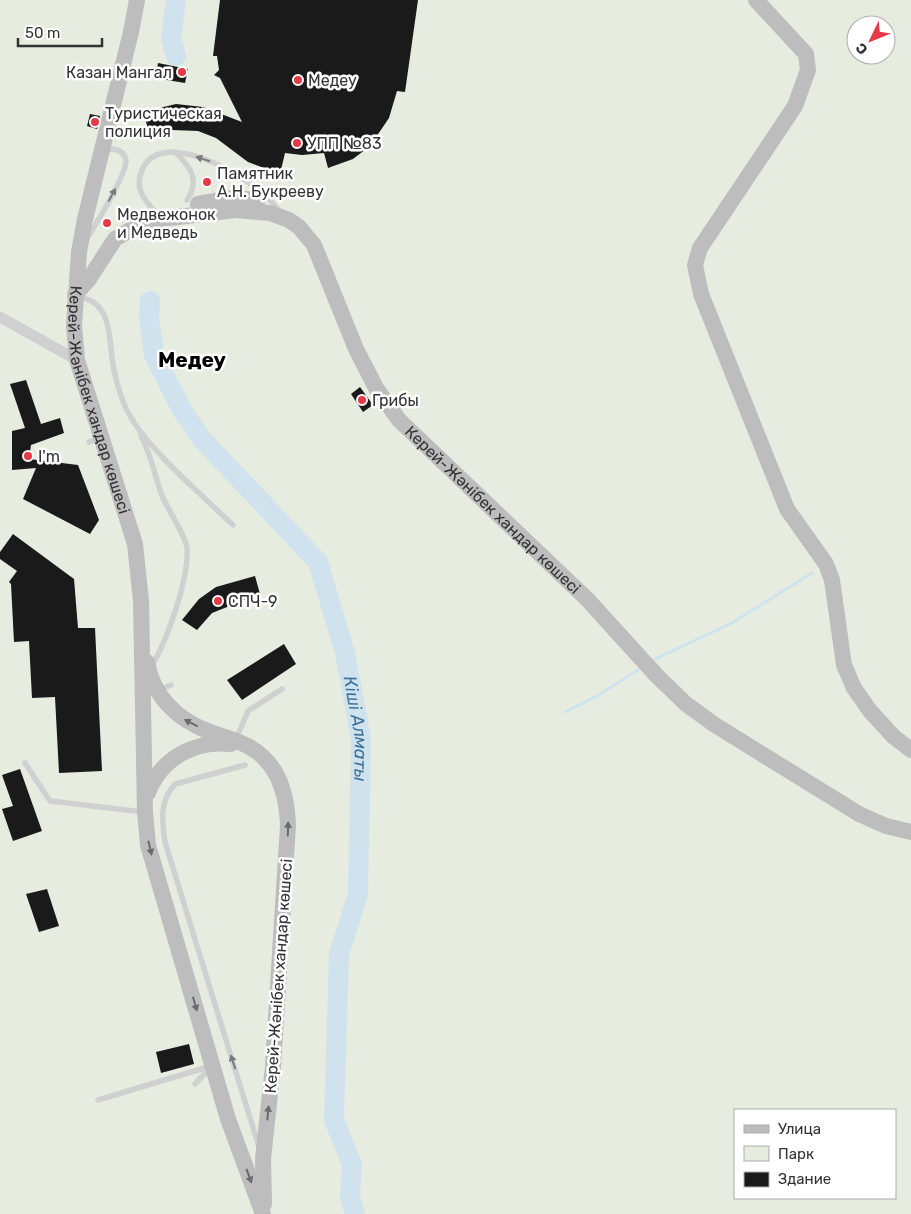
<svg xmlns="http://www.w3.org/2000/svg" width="911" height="1214" font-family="Rubik,sans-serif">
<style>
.green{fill:#e6ecdf;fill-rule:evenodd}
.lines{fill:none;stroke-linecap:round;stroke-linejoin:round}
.stream{stroke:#cfe2ee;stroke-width:3}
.river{stroke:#cfe2ee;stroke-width:20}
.building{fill:#1a1a1a}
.lane{stroke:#d0d0d0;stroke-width:5.5}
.street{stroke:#d0d0d0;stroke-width:11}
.secondary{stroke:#bdbdbd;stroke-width:16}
.oneway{fill:#7a7a7a}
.oneway2{fill:#6a6a6a}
.poi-dot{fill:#e63946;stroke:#fff;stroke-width:2}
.labels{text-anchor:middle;stroke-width:5;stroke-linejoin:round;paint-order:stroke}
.poi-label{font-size:16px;fill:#333;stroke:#fff;text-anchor:start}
.street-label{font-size:16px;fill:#333;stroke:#fff}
.water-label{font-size:18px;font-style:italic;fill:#3f7597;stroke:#fff}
.district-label{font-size:21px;font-weight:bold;fill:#000;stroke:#fff}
</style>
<rect width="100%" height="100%" fill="#fff"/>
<path class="green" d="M0,0H911V1214H0ZM856,25H886V55H856ZM735,1110H895V1198H735Z"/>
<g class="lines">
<path class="stream" d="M655,659L732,623L812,573
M565,712L597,696L638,670"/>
<g class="river">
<path d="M176,56L171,39L176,0"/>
<path id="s1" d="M150,301L149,317L154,355L182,410L201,438L318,562L345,653L361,739L358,894L339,954L334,1120L352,1164L350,1197L355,1214"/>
</g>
</g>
<path class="building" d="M220,0H418L405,92L397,91L389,118L370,146L353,159L328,168L324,153L302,155L285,153L280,174L248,162L216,138L198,131L172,130L150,135L143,112L176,104L203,107L242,122L220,78L214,75L219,70L217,56H213Z
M158,63L188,69L185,83L155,78Z
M90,114L100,116L97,129L87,126Z
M26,380L41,424L60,418L64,433L31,445L29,459L78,465L99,520L90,534L23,499L36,468L12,470V431L25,428L10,384Z
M360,387L373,405L363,412L351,394Z
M13,534L74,579L78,628H95L102,771L59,773L55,697L32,698L29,641L14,642L11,584L9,582L17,571L0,559V552Z
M255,576L260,594L212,613L197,630L182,620L199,599L216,587Z
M284,644L296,664L242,700L227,680Z
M20,769L42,831L13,841L2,809L13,806L2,775Z
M47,889L59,926L39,932L26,894Z
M189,1044L194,1064L161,1073L156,1052Z"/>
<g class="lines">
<path class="lane" d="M176,153C191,167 200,181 187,200
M160,217C147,203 133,190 142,170C162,122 264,183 280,213
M88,237C96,224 127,173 126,160C124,152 118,149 111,149L106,152
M79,296C87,299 96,302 101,310C110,322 110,343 112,358C114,373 119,392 125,406C141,444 202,495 233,525
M141,436C151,454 154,473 161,493C166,507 186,536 187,548C189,580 167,640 151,668
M89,442L100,438
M162,692L164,688L171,685
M236,739L248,711L282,689
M25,763L50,801L143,812
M245,765L175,784C159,802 162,820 165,842L259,1147
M195,1084L211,1067
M98,1100L211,1066"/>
<path class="street" d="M0,317L77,360"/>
<g class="secondary">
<path id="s2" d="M137,0L131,32L85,219L79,252L74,326L77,360L135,544L141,601L145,812L148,845L228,1119L263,1214"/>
<path d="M756,0L806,54L808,70L795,106L700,248L695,265L701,294L787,509L826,564L832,580L844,665L854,688L870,711L894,737L911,750"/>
<path d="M198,204L232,198L258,200"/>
<path id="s3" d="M75,295L89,279L115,239L145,221L235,210L270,213L289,220L299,227L314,245L356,349L376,388L399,420L587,599L657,676L686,704L715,725L859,814L886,826L911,832"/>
<path d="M147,662C153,697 178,720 210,732C228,738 248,743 262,756C282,774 287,800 288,825L273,1066L263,1159L264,1204"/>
<path d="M148,793C161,758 195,740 231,744"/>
</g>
</g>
<defs><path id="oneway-solid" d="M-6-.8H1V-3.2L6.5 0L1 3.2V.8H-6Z" transform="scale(1.25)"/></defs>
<g class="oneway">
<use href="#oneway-solid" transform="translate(203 159) rotate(-162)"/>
<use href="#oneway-solid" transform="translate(112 195) rotate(-62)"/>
<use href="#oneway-solid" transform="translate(233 1062) rotate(-108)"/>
</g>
<g class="oneway2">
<use href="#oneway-solid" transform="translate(191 723) rotate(-153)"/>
<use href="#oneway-solid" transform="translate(288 829) rotate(-88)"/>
<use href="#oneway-solid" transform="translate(150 848) rotate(77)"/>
<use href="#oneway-solid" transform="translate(195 1004) rotate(74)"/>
<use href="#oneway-solid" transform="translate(268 1113) rotate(-84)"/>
<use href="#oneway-solid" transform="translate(249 1176) rotate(70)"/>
</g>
<g class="poi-dot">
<circle cx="182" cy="72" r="5"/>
<circle cx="298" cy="80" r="5"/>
<circle cx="95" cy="122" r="5"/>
<circle cx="297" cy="143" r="5"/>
<circle cx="207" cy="182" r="5"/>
<circle cx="107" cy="223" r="5"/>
<circle cx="362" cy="400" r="5"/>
<circle cx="28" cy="456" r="5"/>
<circle cx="218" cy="601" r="5"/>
</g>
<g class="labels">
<g class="poi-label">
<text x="172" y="78" text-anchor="end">Казан Мангал</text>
<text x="308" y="86">Медеу</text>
<text x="105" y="119">Туристическая<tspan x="105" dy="18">полиция</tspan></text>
<text x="307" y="149">УПП №83</text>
<text x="217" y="179">Памятник<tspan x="217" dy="18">А.Н. Букрееву</tspan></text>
<text x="117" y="220">Медвежонок<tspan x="117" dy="18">и Медведь</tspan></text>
<text x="372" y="406">Грибы</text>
<text x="38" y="462">I'm</text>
<text x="228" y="607">СПЧ-9</text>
</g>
<g class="street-label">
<text dy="6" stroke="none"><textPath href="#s2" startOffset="410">Керей-Жәнібек хандар көшесі</textPath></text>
<text dy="6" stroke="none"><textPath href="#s3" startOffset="611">Керей-Жәнібек хандар көшесі</textPath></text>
<text transform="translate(278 976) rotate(-86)" y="6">Керей-Жәнібек хандар көшесі</text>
</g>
<g class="water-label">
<text dy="6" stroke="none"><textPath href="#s1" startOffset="492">Кіші Алматы</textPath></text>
</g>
<g class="district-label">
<text x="192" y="367">Медеу</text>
</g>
</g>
<rect x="734" y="1109" width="162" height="90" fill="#ffffff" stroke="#adadad"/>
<rect x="744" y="1125" width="25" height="8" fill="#bdbdbd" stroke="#adadad"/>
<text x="778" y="1134" font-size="15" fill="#333333">Улица</text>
<rect x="744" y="1146" width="25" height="15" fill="#e6ecdf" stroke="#adadad"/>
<text x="778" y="1159" font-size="15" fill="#333333">Парк</text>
<rect x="744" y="1172" width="25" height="15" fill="#1a1a1a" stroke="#adadad"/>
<text x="778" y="1184" font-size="15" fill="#333333">Здание</text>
<g transform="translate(871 40) rotate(227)"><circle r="24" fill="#ffffff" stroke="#adadad"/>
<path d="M0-4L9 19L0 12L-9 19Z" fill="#e63946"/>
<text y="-8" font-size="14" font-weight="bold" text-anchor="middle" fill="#333333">С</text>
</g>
<path d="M18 38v8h84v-8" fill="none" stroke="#333333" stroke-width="2.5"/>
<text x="25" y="38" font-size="15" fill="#333333" stroke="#ffffff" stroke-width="4" paint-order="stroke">50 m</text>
</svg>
